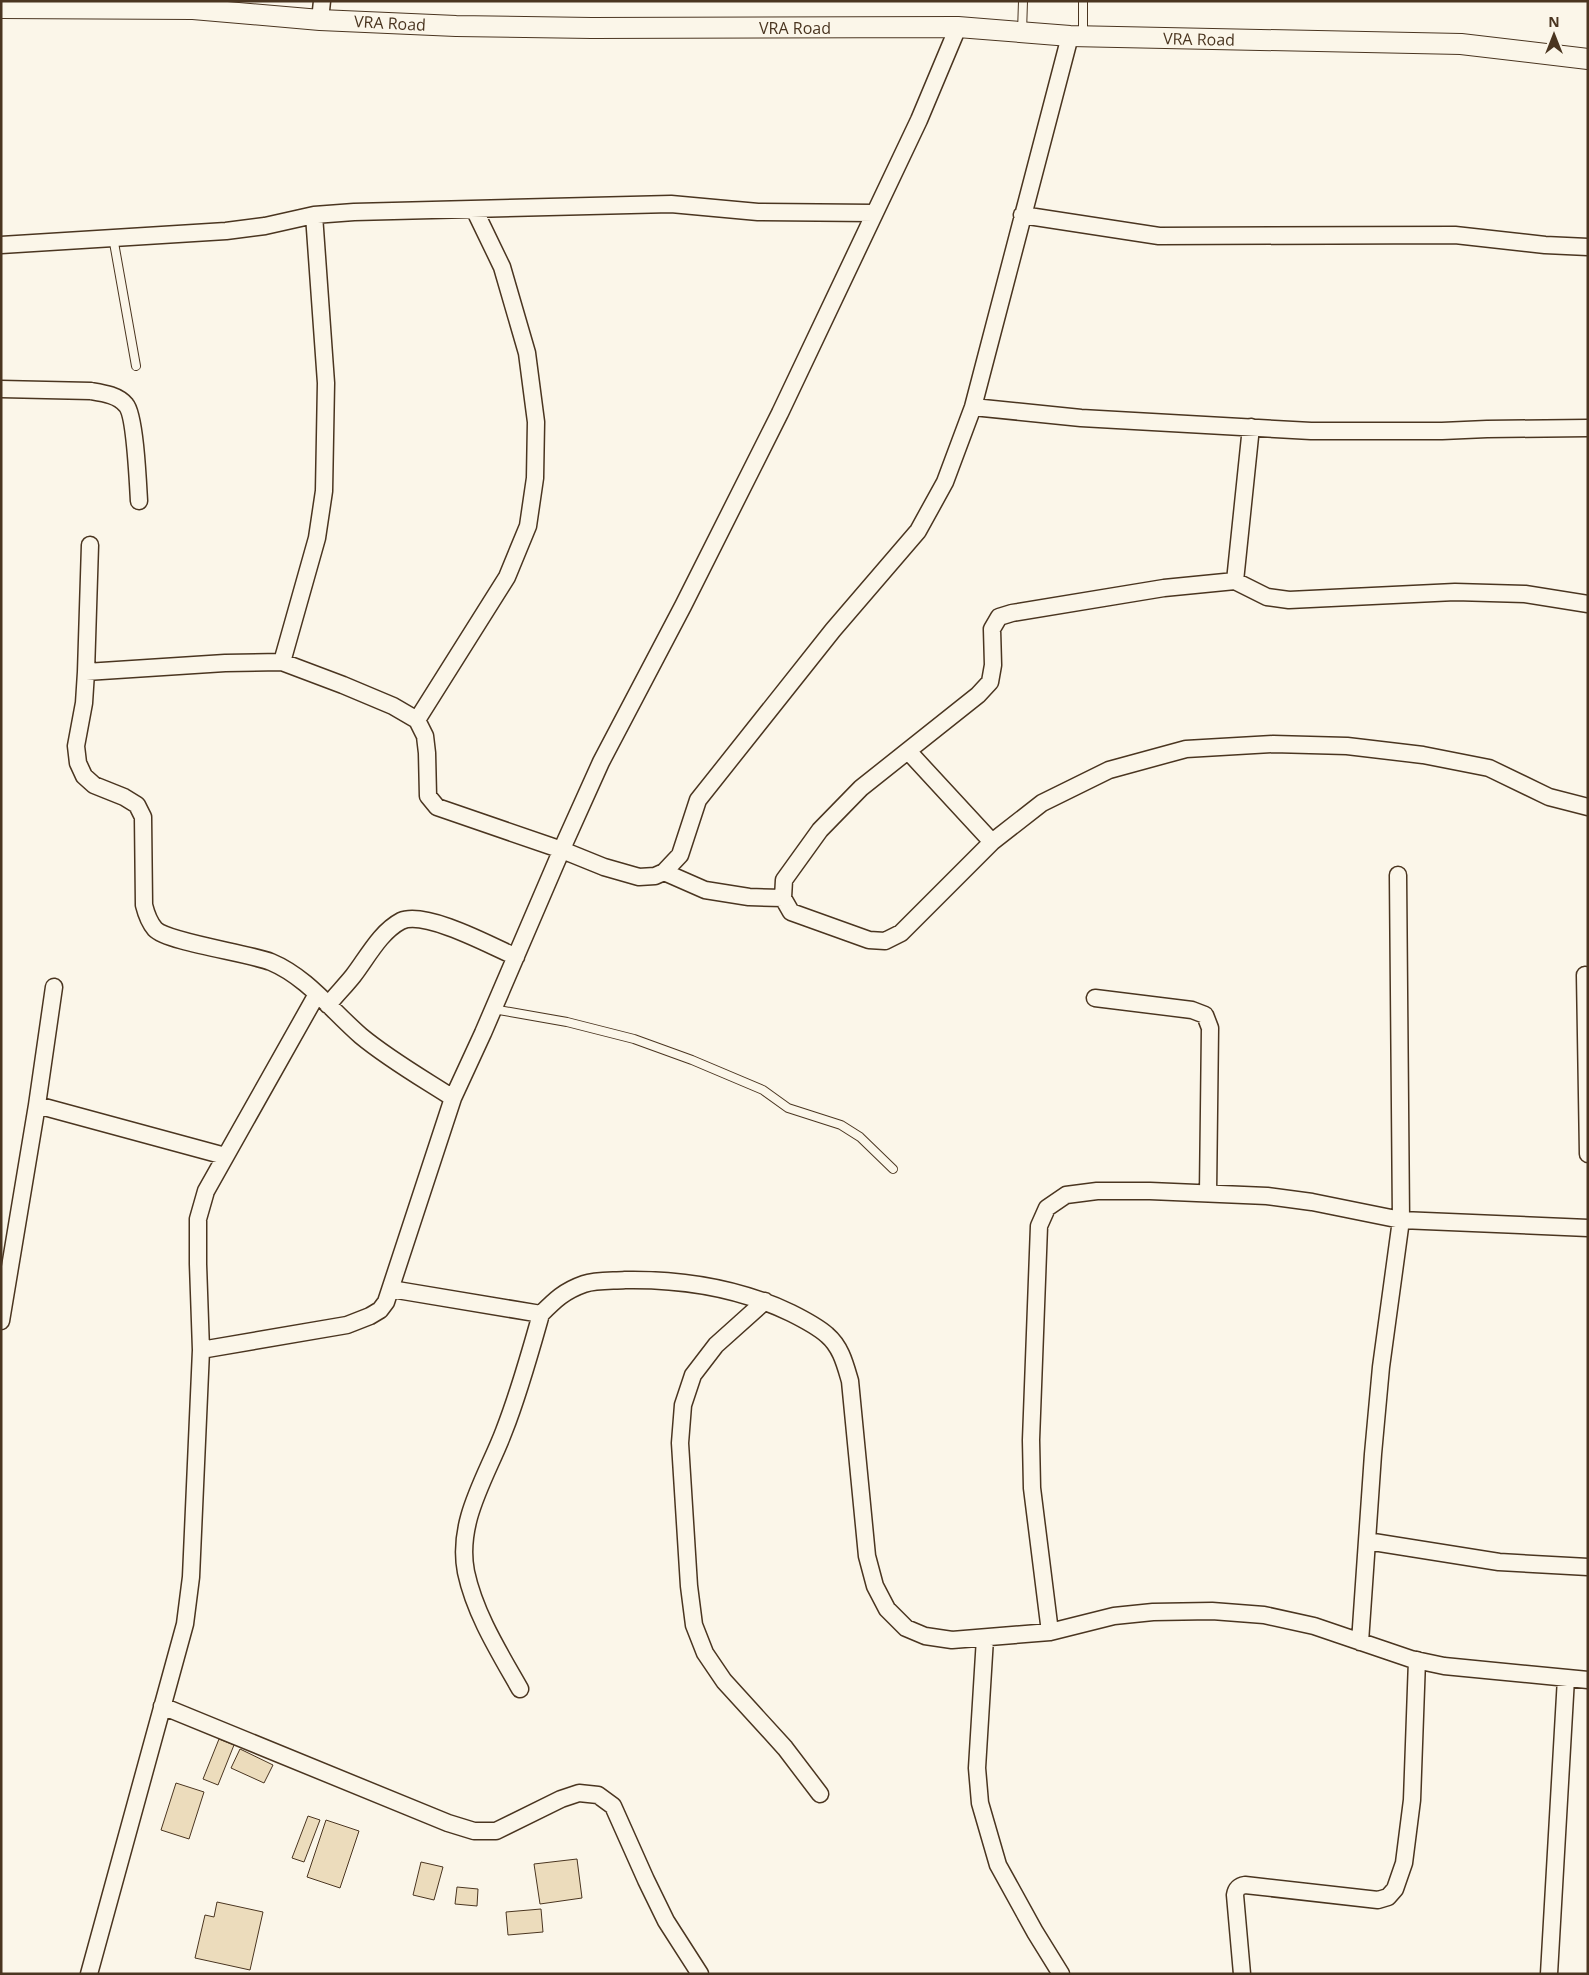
<svg xmlns="http://www.w3.org/2000/svg" width="1589" height="1975" font-family="'Open Sans',sans-serif">
<style>
.building{fill:#ecdcbc;stroke:#4a3520}
.lines{fill:none;stroke-linecap:round;stroke-linejoin:round}
.service-casing{stroke:#4a3520;stroke-width:10}
.minor-casing{stroke:#4a3520;stroke-width:19}
.tertiary-casing{stroke:#4a3520;stroke-width:22}
.service{stroke:#fbf6e9;stroke-width:8}
.minor{stroke:#fbf6e9;stroke-width:16}
.tertiary{stroke:#fbf6e9;stroke-width:20}
.labels{text-anchor:middle;stroke-width:4;stroke-linejoin:round;paint-order:stroke}
.street-label{font-size:16px;fill:#4a3520;stroke:#fbf6e9}
</style>
<rect width="100%" height="100%" fill="#fbf6e9"/>
<path class="building" d="M219,1739L234,1745L218,1785L203,1779Z
M240,1749L273,1765L264,1783L231,1768Z
M176,1783L204,1792L189,1839L161,1830Z
M308,1816L320,1820L304,1862L292,1858Z
M326,1820L359,1831L340,1888L307,1877Z
M577,1859L582,1898L540,1904L534,1864Z
M421,1862L443,1867L434,1900L413,1895Z
M457,1887L478,1889L477,1906L455,1904Z
M217,1902L263,1912L250,1970L195,1958L205,1915L214,1917Z
M541,1909L543,1932L508,1935L506,1912Z"/>
<g class="lines">
<defs>
<path id="service" d="M1022,32L1023,1
M1083,36V1
M113,237L136,366
M493,1009L567,1022L634,1039L692,1060L763,1090L788,1108L841,1125L860,1137L893,1169"/>
<path id="minor" d="M320,20L322,1
M1022,215L1159,236L1455,235L1545,245L1588,247
M1,245L226,231L265,226L314,215L354,212L671,204L758,212L874,213
M1,389L91,391C103,393 118,395 126,405C135,415 138,484 139,501
M973,407L1081,418L1311,431H1442L1487,429L1588,428
M90,545L86,672L84,703L76,746L78,763L84,776L94,785L124,797L137,805L143,817L144,905C146,913 149,922 155,929C167,942 248,953 271,962C307,977 332,1011 361,1036C390,1060 422,1078 453,1098
M1235,581L1251,427
M1588,604L1525,594L1455,592L1289,600L1267,597L1235,581L1164,588L1012,613L999,617L992,629L993,665L990,682L978,695L861,788L820,830L784,880L783,898L791,912L869,940L885,941L901,933L992,842L1042,803L1109,770L1186,749L1273,744L1347,746L1423,755L1489,768L1549,797L1588,807
M282,662L317,538L324,491L326,383L314,215
M86,672L225,663L282,662L343,685L393,706L417,720L425,736L427,753L428,796L437,807L562,850L604,867L639,877L655,876L664,872L680,855L698,800L833,630L918,531L945,482L973,407L1070,36
M417,720L507,577L528,526L535,478L536,422L527,353L502,267L474,209
M908,751L992,842
M664,872L705,890L749,897L783,898
M1585,975L1588,1154
M1095,998L1192,1010L1205,1015L1210,1028L1208,1193
M328,1005C336,995 345,986 353,976C367,958 380,932 401,921C425,910 492,946 516,957
M37,1105L225,1156
M391,1289L541,1314C555,1300 564,1291 584,1284C596,1280 612,1281 625,1280C683,1279 739,1288 791,1313C803,1319 817,1326 827,1335C841,1347 845,1364 850,1381L867,1556L875,1586L887,1609L906,1628L925,1636L952,1640L1050,1632L1114,1616L1153,1612L1212,1611L1264,1615L1314,1626L1411,1659L1444,1666L1588,1680
M765,1301L716,1345L693,1375L683,1405L680,1443L689,1586L694,1625L705,1653L724,1681L785,1748L820,1794
M1,1321L37,1105L54,987
M201,1350L347,1325L370,1316L380,1310L386,1302L453,1098L483,1033L565,842L601,762L683,606L780,413L919,120L958,27
M1367,1541L1499,1562L1588,1567
M1050,1632L1032,1488L1031,1440L1039,1226L1047,1208L1066,1195L1097,1191H1150L1267,1196L1312,1202L1401,1220L1588,1228
M985,1638L977,1768L980,1803L998,1865L1035,1932L1061,1974
M1360,1642L1373,1454L1381,1367L1401,1220L1398,875
M520,1689C499,1652 475,1614 466,1572C456,1521 487,1476 504,1431C519,1393 530,1353 541,1314
M162,1706L448,1823L474,1831H496L561,1799L579,1793L598,1795L613,1806L646,1880L666,1921L700,1974
M89,1974L185,1624L191,1577L201,1350L198,1264V1219L206,1191L317,994
M1242,1974L1235,1895C1236,1889 1239,1886 1245,1885L1378,1900L1388,1897L1395,1889L1404,1863L1412,1800L1417,1660
M1549,1974L1566,1678"/>
<path id="tertiary" d="M1,8L193,9L320,20L456,26L592,28L958,27L1070,36L1461,44L1588,59"/>
</defs>
<use href="#service" class="service-casing"/>
<use href="#minor" class="minor-casing"/>
<use href="#tertiary" class="tertiary-casing"/>
<use href="#service" class="service"/>
<use href="#minor" class="minor"/>
<use href="#tertiary" class="tertiary"/>
</g>
<g class="labels">
<g class="street-label">
<text transform="translate(390 23) rotate(3)" y="6">VRA Road</text>
<text x="795" y="34">VRA Road</text>
<text transform="translate(1199 39) rotate(1)" y="6">VRA Road</text>
</g>
</g>
<rect width="1589" height="1975" fill="none" stroke="#4a3520" stroke-width="5"/>
<g transform="translate(1554 35)" stroke="#fbf6e9" stroke-width="4" paint-order="stroke">
<path d="M0-4L9 19L0 12L-9 19Z" fill="#4a3520"/>
<text y="-8" font-size="14" font-weight="bold" text-anchor="middle" fill="#4a3520">N</text>
</g>
</svg>
